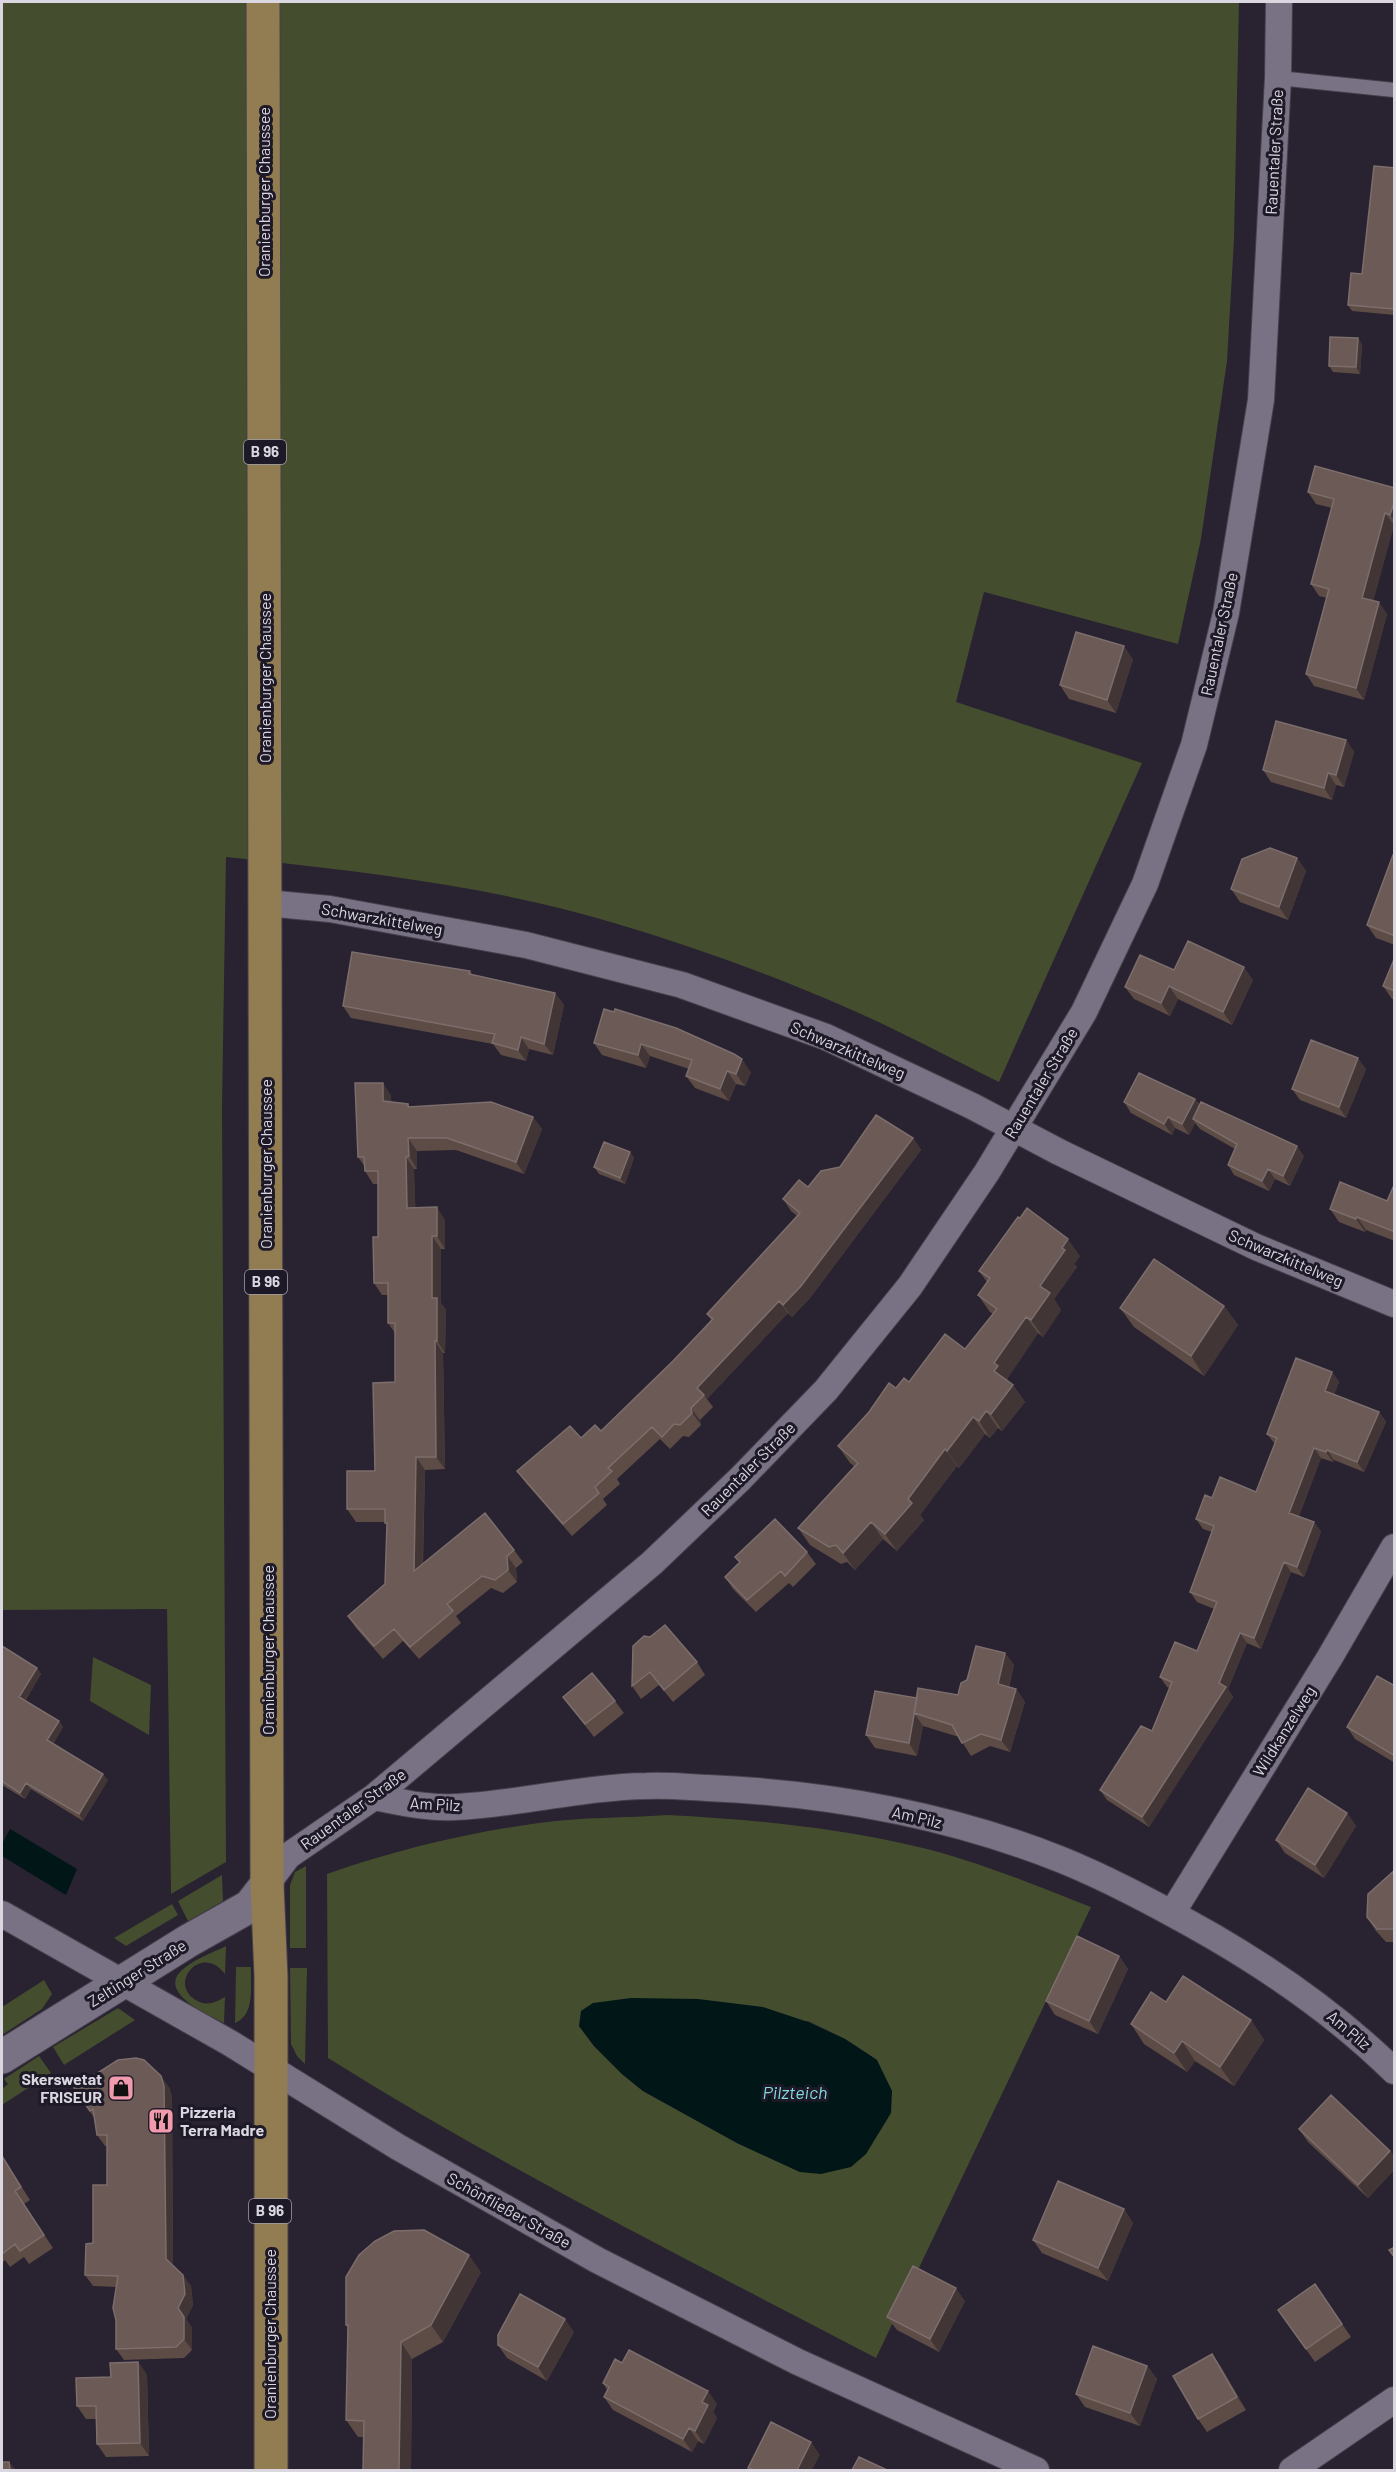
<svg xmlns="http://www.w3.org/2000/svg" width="1396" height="2472" font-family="Barlow,sans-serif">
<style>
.green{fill:#444d2e;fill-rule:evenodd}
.water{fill:#001617}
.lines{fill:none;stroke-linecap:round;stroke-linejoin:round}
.service-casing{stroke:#46404d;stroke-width:16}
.minor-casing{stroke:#46404d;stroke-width:28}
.tertiary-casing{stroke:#46404d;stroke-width:35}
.primary-casing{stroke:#46404d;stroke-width:35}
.service{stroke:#797284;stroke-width:14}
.minor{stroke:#797284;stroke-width:26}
.tertiary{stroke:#797284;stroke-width:33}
.primary{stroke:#927c52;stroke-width:33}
.wall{fill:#5d4c46}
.shaded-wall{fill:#423536}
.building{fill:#6b5a56;stroke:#7c6e6c;stroke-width:1.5}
.labels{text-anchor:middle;stroke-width:6;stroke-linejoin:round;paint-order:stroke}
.shield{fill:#1e1927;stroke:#a29ea9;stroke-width:1.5}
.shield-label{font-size:15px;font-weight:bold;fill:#dbd7e1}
.street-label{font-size:16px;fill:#dbd7e1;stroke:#1e1927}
.poi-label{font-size:16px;font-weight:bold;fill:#dbd7e1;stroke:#1e1927;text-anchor:end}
.water-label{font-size:18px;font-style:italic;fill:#82dbe0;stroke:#1e1927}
</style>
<rect width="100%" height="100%" fill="#282231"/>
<path class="green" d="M2,2H1239L1234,240L1227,361L1201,539L1178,644L984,592L956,702L1142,763L999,1082C950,1058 902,1032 852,1010C775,976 695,947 614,923C488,885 357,871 226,857L222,1108L226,1862L171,1894L167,1609L2,1610Z
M93,1657L151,1685L149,1735L90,1701Z
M667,1815C749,1819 830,1827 910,1845C973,1859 1032,1884 1091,1907L876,2358C691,2261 505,2169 328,2058L327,1874C396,1850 466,1833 539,1823C581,1817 625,1818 667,1815ZM808,2021L845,2039L877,2060L800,2172L737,2143L643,2091L622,2074L594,2046L579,2026Z
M306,1866V1948H290V1885L295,1872Z
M222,1875L223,1901L188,1921L178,1901Z
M172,1904L178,1915L126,1946L114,1938Z
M226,1946L225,1974C202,1943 169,1982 194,1999C206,2007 214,2003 225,1997L224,2023C209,2016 158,1993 181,1971C192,1960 212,1953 226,1946Z
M236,1967H251C250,1985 256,2015 235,2023Z
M290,1968H307L305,2064L297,2056L291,2044Z
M44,1980L52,1994L42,2009L2,2035V2007Z
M118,2008L135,2020L64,2065L53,2047Z
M39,2056L51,2073L2,2105V2089L8,2084L4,2079Z"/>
<path class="water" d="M10,1829L77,1869L66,1895L2,1856V1844Z
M631,1998L698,1999L763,2007L808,2022L845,2039L877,2060L892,2091L891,2113L866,2154L851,2167L821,2174L800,2172L737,2143L643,2091L622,2074L594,2046L579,2026L581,2011L593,2003Z"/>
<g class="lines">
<defs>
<path id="service" d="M1278,78L1394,90"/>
<path id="minor" d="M266,903L330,909L526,945L682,985L826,1037L972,1106L1059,1152L1256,1247L1394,1304
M374,1797C400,1802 429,1809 455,1807C519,1804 583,1787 647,1786C667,1785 687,1787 707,1788C828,1793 949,1815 1062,1860C1114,1881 1165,1909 1214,1937C1279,1975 1340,2018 1394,2071
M267,1884L288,1856L374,1797L652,1563L740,1479L826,1390L910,1286L987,1172L1084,1012L1145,884L1194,745L1226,613L1261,400L1278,78L1279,2
M1172,1913L1330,1657L1394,1547
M2,1914L230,2043L398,2147L597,2260L798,2362L1036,2470
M1292,2470L1394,2400"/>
<path id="tertiary" d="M2,2057L188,1941L250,1906L267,1884"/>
<path id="primary" d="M263,2L267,1884L271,1976V2470"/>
</defs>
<use href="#service" class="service-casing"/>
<use href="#minor" class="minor-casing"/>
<use href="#tertiary" class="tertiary-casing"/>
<use href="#primary" class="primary-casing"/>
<use href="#service" class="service"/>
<use href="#minor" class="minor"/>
<use href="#tertiary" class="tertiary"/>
<use href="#primary" class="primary"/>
</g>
<path class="wall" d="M1395,168V315L1352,311L1348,305L1362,274Z
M1358,338L1362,345L1360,374L1333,372L1329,366Z
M1395,488V525H1394L1373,601L1387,614L1364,700L1314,686L1306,674L1327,598L1319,596L1311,584L1332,508L1316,504L1308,492Z
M1133,659L1116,713L1069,699L1060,685Z
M1346,740L1354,752L1344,787L1336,785L1332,800L1271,782L1263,770Z
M1395,856V945L1376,938L1367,925Z
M1297,858L1306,871L1288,920L1240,902L1231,889Z
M1395,957V1000L1392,999L1383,986Z
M470,971L472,974L555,993L564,1005L553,1055L529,1049L526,1061L501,1055L493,1044L351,1018L343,1006Z
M1253,980L1232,1025L1178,999L1170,1016L1134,999L1125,987Z
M604,1009L751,1072L745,1086L736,1084L729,1101L695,1088L686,1076L689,1069L650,1056L646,1068L602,1055L594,1043Z
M1366,1069L1346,1118L1300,1100L1292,1089Z
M391,1095V1102L408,1104L410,1107L533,1117L542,1129L524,1174L456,1150L417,1151V1169H414L415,1208L445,1220V1249H441V1303L446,1310L445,1353H443L445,1469L425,1470L423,1564L514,1550L523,1562L516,1568L517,1582L503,1593L491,1588L456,1616L461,1623L419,1659L403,1641L383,1659L356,1628L348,1616L385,1584L387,1526L385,1522H356L347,1509L375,1471L395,1382V1333L388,1323V1295H382L374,1283L378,1237V1184H373L365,1171V1167L358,1157Z
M1195,1099L1200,1105L1304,1156L1290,1186L1275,1179L1269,1191L1234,1175L1228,1165L1235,1149L1200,1129L1195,1123L1189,1135L1175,1128L1172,1135L1131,1113L1124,1102Z
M913,1138L921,1150L810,1298L792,1317L788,1313L707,1399L713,1407L700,1420L701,1425L689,1437L683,1436L670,1449L660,1439L617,1479L620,1484L603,1499L607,1505L572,1536L526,1483L517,1471L581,1438L601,1431L673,1361L711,1320L707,1314L797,1216L791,1211L783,1199L808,1187L840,1167Z
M630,1152L634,1158L625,1184L599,1174L594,1167Z
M1395,1183V1241L1366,1230L1365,1232L1339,1222L1330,1209L1387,1201Z
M1080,1256L1074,1264L1077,1267L1054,1299L1061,1310L1043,1337L1038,1333L1007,1379L1013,1385L1025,1402L1002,1431L998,1428L990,1438L985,1434L959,1468L957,1466L920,1515L924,1520L897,1551L883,1539L855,1570L847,1562L841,1564L810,1545L798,1528L854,1466L850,1463L838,1446L896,1388L965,1349L993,1314L990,1312L978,1295L987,1282L979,1271Z
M1224,1306L1238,1325L1204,1376L1134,1327L1120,1308Z
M1332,1372L1339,1382L1334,1394L1379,1412L1386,1422L1364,1472L1334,1460L1333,1462L1321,1458L1299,1516L1314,1522L1321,1532L1304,1577L1291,1572L1261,1649L1247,1643L1228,1689L1233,1697L1149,1827L1107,1800L1100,1790L1152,1731L1170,1688L1167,1687L1160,1677L1197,1651L1214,1609L1197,1602L1190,1592L1212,1532L1203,1529L1196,1519L1212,1498L1256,1492L1275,1444L1267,1434Z
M807,1552L816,1564L793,1587L789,1583L756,1612L733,1589L725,1577L740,1563L735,1557Z
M650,1637L697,1662L705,1675L673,1702L659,1685L641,1699L632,1686Z
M2,1646L37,1668L41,1674L25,1701L59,1721L63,1727L53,1744L108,1780L83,1821L31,1789L25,1799L2,1785Z
M1005,1653L1014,1665L1009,1687L1016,1689L1025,1702L1010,1752L990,1746L971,1756L959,1737L923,1726L917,1756L875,1748L866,1735L917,1699L958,1695Z
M1395,1686V1763L1355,1739L1347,1727Z
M563,1697L615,1701L624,1713L594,1737L572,1709Z
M1347,1813L1356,1826L1324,1878L1285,1853L1276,1840Z
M1395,1870V1942H1386L1376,1931L1367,1917Z
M1119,1956L1128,1969L1098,2034L1055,2015L1046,2001Z
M1166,2002L1251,2020L1264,2040L1234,2086L1195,2061L1187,2072L1144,2044L1131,2024Z
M169,2087L172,2097L173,2266L183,2275L191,2286L193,2305L186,2319L192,2328V2350L184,2358L124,2360L116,2349V2287L93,2286L85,2275L107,2185V2146H105L97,2135L95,2119L74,2088Z
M1299,2129L1390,2151L1395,2157V2169L1368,2198L1308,2142Z
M2,2156L30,2200L24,2204L53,2248L29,2264L24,2257L10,2267L5,2260L2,2263Z
M1124,2209L1133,2223L1108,2281L1042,2253L1033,2240Z
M481,2272L443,2342L412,2359L411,2470H363V2437H358L346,2420L348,2328L346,2325Z
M1315,2284L1351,2337L1315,2362L1278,2310Z
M965,2301L939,2352L897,2330L887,2317Z
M574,2332L547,2381L507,2358L498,2345Z
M1212,2354L1221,2367L1246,2410L1207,2432L1198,2419Z
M138,2362L147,2375L149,2456L106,2457L97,2444L96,2419H86L77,2406L111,2377Z
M622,2363L717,2404L713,2412L717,2418L704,2444L698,2441L692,2452L613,2410L604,2397L607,2390L603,2383Z
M1147,2366L1157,2379L1140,2426L1085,2407L1076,2394Z"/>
<path class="shaded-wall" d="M1358,338L1362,345L1360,374L1356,367Z
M1395,500V521L1390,515Z
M1385,513L1394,525L1371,610L1362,598Z
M1379,602L1387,614L1364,700L1356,688Z
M1124,646L1133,659L1116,713L1107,700Z
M1346,740L1354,752L1344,787L1336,775Z
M1328,773L1336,785L1332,800L1324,788Z
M1297,858L1306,871L1288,920L1279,907Z
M1244,967L1253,980L1232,1025L1223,1012Z
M1169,986L1178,999L1170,1016L1161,1003Z
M555,993L564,1005L553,1055L544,1044Z
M521,1037L529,1049L526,1061L518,1050Z
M641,1044L650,1056L646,1068L638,1055Z
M1358,1058L1366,1069L1346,1118L1339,1107Z
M742,1059L751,1072L745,1086L736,1074Z
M727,1071L736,1084L729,1101L720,1089Z
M383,1083L391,1095L392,1114L383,1101Z
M1195,1099L1203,1110L1193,1119L1195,1123L1189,1135L1182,1124Z
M533,1117L542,1129L524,1174L516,1162Z
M1168,1117L1175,1128L1172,1135L1164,1124Z
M408,1138L417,1151V1169L409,1156Z
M913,1138L921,1150L810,1298L792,1317L783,1305Z
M1297,1146L1304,1156L1290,1186L1283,1176Z
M630,1152L634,1158L625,1184L620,1178Z
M406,1157L414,1169L416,1220L407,1208Z
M1268,1169L1275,1179L1269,1191L1262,1181Z
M437,1207L445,1220V1249L437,1236Z
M1357,1217L1366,1230L1365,1232L1356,1219Z
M432,1236L441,1249V1303L446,1310L445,1353L437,1341L432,1298Z
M1068,1239L1080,1256L1074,1264L1077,1267L1054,1299L1061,1310L1043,1337L1031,1320L1040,1286Z
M779,1301L788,1313L707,1399L697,1388Z
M1224,1306L1238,1325L1204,1376L1191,1356Z
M1026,1317L1038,1333L1007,1379L1010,1383L994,1371V1363Z
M435,1341L443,1353L445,1469L436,1457Z
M1332,1372L1339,1382L1332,1401L1325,1391Z
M1013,1385L1025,1402L1002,1431L991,1414Z
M691,1408L700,1420L701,1425L692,1413Z
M986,1411L998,1428L990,1438L979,1421Z
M1379,1412L1386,1422L1364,1472L1357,1462Z
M973,1417L985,1434L959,1468L947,1451Z
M1314,1448L1321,1458L1296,1523L1289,1513Z
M945,1449L957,1466L920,1515L924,1520L897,1551L885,1534L908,1499Z
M1327,1450L1334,1460L1333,1462L1326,1452Z
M416,1457L425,1470L422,1583L414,1571Z
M871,1522L883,1539L855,1570L843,1553Z
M1314,1522L1321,1532L1304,1577L1297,1567Z
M507,1556L516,1568L517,1582L508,1570Z
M1284,1562L1291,1572L1261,1649L1254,1638Z
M1240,1633L1247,1643L1228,1689L1233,1697L1149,1827L1142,1817L1219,1683Z
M1005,1653L1014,1665L1006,1697L998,1684Z
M37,1668L41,1674L24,1704L19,1697Z
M1016,1689L1025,1702L1010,1752L1001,1740Z
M914,1713L923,1726L917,1756L909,1743Z
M59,1721L63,1727L52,1747L47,1740Z
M103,1774L108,1780L83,1821L79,1814Z
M26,1783L31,1789L25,1799L20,1793Z
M1347,1813L1356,1826L1324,1878L1315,1865Z
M1119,1956L1128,1969L1098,2034L1089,2021Z
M1251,2020L1264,2040L1234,2086L1220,2067Z
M1182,2041L1195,2061L1187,2072L1174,2053Z
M161,2076L169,2087L172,2097L173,2270L166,2259Z
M1390,2151L1395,2157V2169L1368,2198L1358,2185Z
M1124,2209L1133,2223L1108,2281L1098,2268Z
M469,2255L481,2272L443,2342L431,2325Z
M183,2275L191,2286L193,2305L186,2319L192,2328V2350L184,2339L178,2308Z
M956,2288L965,2301L939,2352L930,2339Z
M565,2319L574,2332L547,2381L538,2367Z
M401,2342L412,2359L411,2470H399Z
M1212,2354L1221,2367L1246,2410L1237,2397Z
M138,2362L147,2375L149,2456L140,2443Z
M1147,2366L1157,2379L1140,2426L1130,2413Z
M708,2391L717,2404L713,2412L717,2418L704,2444L695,2431L702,2402Z
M689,2428L698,2441L692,2452L683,2439Z
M811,2442L820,2455L812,2470H797Z
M9,2462L16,2470H10Z"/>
<path class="building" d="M1374,166L1395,168V309L1348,305L1351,273L1362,274Z
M1330,337L1358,338L1356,367L1329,366Z
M1315,466L1395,488V500L1390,515L1385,513L1362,598L1379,602L1356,688L1306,674L1329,589L1311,584L1334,499L1308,492Z
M1076,632L1124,646L1107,700L1060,685Z
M1276,721L1346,740L1336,775L1328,773L1324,788L1263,770Z
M1270,848L1297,858L1279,907L1231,889L1242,859Z
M1393,855L1395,856V936L1367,925Z
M1188,941L1244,967L1223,1012L1169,986L1161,1003L1125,987L1140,955L1174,970Z
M352,952L470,971L469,974L555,993L544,1044L521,1037L518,1050L492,1043L495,1034L343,1006Z
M1395,957V991L1383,986Z
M604,1009L614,1012L615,1009L676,1028L734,1054L742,1059L736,1074L727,1071L720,1089L686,1076L692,1060L641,1044L638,1055L594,1043Z
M1311,1040L1358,1058L1339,1107L1292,1089Z
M1139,1073L1195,1099L1182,1124L1168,1117L1164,1124L1124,1102Z
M355,1083H383V1101L408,1104V1107L491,1102L533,1117L516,1162L447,1138H408L409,1156L406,1157L407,1208L437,1207V1236H432V1298H437V1341H435L436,1457H416L414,1571L485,1513L514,1550L507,1556L508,1570L495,1580L482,1576L447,1604L453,1611L410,1647L394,1629L374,1646L348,1616L385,1584L387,1523H385V1509H347V1471H375L373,1383L395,1382V1323H388V1283H374L373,1237H378V1171H365L364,1157H358Z
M1201,1102L1297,1146L1283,1176L1268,1169L1262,1181L1228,1165L1237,1144L1193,1119Z
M876,1115L913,1138L801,1286L783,1305L779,1301L697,1388L704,1395L691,1408L692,1413L680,1425L674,1424L662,1437L652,1427L608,1468L612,1471L595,1487L599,1493L563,1524L517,1471L570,1426L581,1438L595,1425L601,1431L673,1361L713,1319L707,1314L800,1213L783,1199L799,1180L808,1187L821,1171L840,1167Z
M604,1142L630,1152L620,1178L594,1167Z
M1340,1182L1387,1201L1395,1183V1232L1357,1217L1356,1219L1330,1209Z
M1027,1208L1068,1239L1062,1248L1065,1250L1040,1286L1050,1293L1031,1320L1026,1317L994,1363L998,1366L994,1371L1013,1385L991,1414L986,1411L979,1421L973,1417L947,1451L945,1449L908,1499L912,1503L885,1534L871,1522L843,1553L836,1545L829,1547L798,1528L858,1463L838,1446L869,1412L889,1383L896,1388L904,1378L909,1382L945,1334L965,1349L997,1309L978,1295L990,1278L979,1271L1018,1217L1020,1218Z
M1154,1259L1224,1306L1191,1356L1120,1308Z
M1296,1358L1332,1372L1325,1391L1379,1412L1357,1462L1327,1450L1326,1452L1314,1448L1289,1513L1314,1522L1297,1567L1284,1562L1254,1638L1240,1633L1219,1683L1226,1687L1142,1817L1100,1790L1141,1726L1152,1731L1172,1682L1160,1677L1175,1642L1197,1651L1217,1602L1190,1592L1214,1526L1196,1519L1205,1495L1212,1498L1220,1477L1256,1492L1277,1438L1267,1434Z
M775,1519L807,1552L785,1576L781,1571L747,1600L725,1577L740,1562L735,1557Z
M665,1625L697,1662L664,1690L650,1672L632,1686L633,1646L644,1636L650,1637Z
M2,1646L37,1668L19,1697L59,1721L47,1740L103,1774L79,1814L26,1783L20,1793L2,1781Z
M976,1646L1005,1653L998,1684L1016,1689L1001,1740L981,1734L962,1743L952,1725L914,1713L918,1688L958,1695L961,1683L967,1680Z
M592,1673L615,1701L585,1724L563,1697Z
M1377,1676L1395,1686V1756L1347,1727Z
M875,1691L917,1698L909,1743L866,1735Z
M1308,1788L1347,1813L1315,1865L1276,1840Z
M1395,1870V1929H1377L1367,1917L1368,1894Z
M1077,1936L1119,1956L1089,2021L1046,2001Z
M1183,1976L1251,2020L1220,2067L1182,2041L1174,2053L1131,2024L1151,1992L1166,2002Z
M136,2058L144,2060L161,2076L164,2086L166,2259L183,2275L185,2294L178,2308L184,2317V2339L176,2347L116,2349V2320L113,2308L118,2276L85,2275L86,2244L93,2243V2185H107V2135H97L93,2109L90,2111L74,2088L118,2060Z
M1331,2095L1390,2151L1358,2185L1299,2129Z
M2,2156L21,2187L15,2191L44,2235L20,2251L15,2244L2,2254Z
M1058,2181L1124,2209L1098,2268L1033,2240Z
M424,2230L469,2255L431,2325L401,2342L399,2470H363L364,2421L346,2420L348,2325H346V2277L359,2255L375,2241L394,2231Z
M1395,2247V2258L1389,2250Z
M913,2266L956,2288L930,2339L887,2317Z
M1315,2284L1342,2324L1306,2349L1278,2310Z
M520,2294L565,2319L538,2367L498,2345V2335Z
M1093,2346L1147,2366L1130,2413L1076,2394Z
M629,2350L708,2391L702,2402L708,2405L695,2431L689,2428L683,2439L604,2397L609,2387L603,2383L615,2359L622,2363Z
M1212,2354L1237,2397L1198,2419L1173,2376Z
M138,2362L140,2443L97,2444L96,2406H77L76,2378L111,2377L110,2363Z
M771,2422L811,2442L797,2470H754L748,2468Z
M859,2457L887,2470H852Z
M2,2462H9L10,2470H2Z"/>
<defs>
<symbol id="shop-square" viewBox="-11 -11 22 22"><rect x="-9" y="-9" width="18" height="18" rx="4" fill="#f29aad" stroke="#1e1927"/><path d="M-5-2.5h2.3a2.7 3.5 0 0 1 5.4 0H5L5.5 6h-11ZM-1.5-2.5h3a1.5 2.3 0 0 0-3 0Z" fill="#111"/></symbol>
<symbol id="restaurant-square" viewBox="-11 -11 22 22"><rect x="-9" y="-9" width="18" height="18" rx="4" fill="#f29aad" stroke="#1e1927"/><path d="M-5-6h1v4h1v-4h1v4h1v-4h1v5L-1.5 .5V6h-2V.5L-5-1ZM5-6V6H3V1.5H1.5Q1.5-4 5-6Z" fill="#111"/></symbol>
</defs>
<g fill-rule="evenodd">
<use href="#shop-square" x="106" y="2073" width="30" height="30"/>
<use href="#restaurant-square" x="146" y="2106" width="30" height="30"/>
</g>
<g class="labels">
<g class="shield">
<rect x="244" y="440" width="42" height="24" rx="4.5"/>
<rect x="245" y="1270" width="42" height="24" rx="4.5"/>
<rect x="249" y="2199" width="42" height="24" rx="4.5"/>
</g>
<g class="shield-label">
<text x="265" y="457">B 96</text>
<text x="266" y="1287">B 96</text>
<text x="270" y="2216">B 96</text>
</g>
<g class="street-label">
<text transform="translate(1274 152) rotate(-87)" y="6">Rauentaler Straße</text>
<text transform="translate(264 192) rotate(-90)" y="6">Oranienburger Chaussee</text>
<text transform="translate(1219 634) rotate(-78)" y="6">Rauentaler Straße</text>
<text transform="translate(265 678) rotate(-90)" y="6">Oranienburger Chaussee</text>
<text transform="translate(382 919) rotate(10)" y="6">Schwarzkittelweg</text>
<text transform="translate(848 1050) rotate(23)" y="6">Schwarzkittelweg</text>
<text transform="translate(1041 1083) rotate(-59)" y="6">Rauentaler Straße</text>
<text transform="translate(266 1164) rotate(-90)" y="6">Oranienburger Chaussee</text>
<text transform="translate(1286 1258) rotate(23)" y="6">Schwarzkittelweg</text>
<text transform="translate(748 1469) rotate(-45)" y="6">Rauentaler Straße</text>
<text transform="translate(268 1650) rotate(-90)" y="6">Oranienburger Chaussee</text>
<text transform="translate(1284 1731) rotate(-58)" y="6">Wildkanzelweg</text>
<text transform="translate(435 1804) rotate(3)" y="6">Am Pilz</text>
<text transform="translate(353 1809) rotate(-36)" y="6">Rauentaler Straße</text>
<text transform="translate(917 1817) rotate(13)" y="6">Am Pilz</text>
<text transform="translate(137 1973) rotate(-32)" y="6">Zeltinger Straße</text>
<text transform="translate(1349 2030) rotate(40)" y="6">Am Pilz</text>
<text transform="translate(509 2210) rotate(29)" y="6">Schönfließer Straße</text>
<text transform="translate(270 2334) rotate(-90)" y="6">Oranienburger Chaussee</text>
</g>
<g class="poi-label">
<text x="102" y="2085">Skerswetat<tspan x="102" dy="18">FRISEUR</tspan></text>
<text x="180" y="2118" text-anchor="start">Pizzeria<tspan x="180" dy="18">Terra Madre</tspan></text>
</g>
<g class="water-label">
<text x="795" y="2099">Pilzteich</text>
</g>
</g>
<rect width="1396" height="2472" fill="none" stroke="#dbd7e1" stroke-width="6"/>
</svg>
